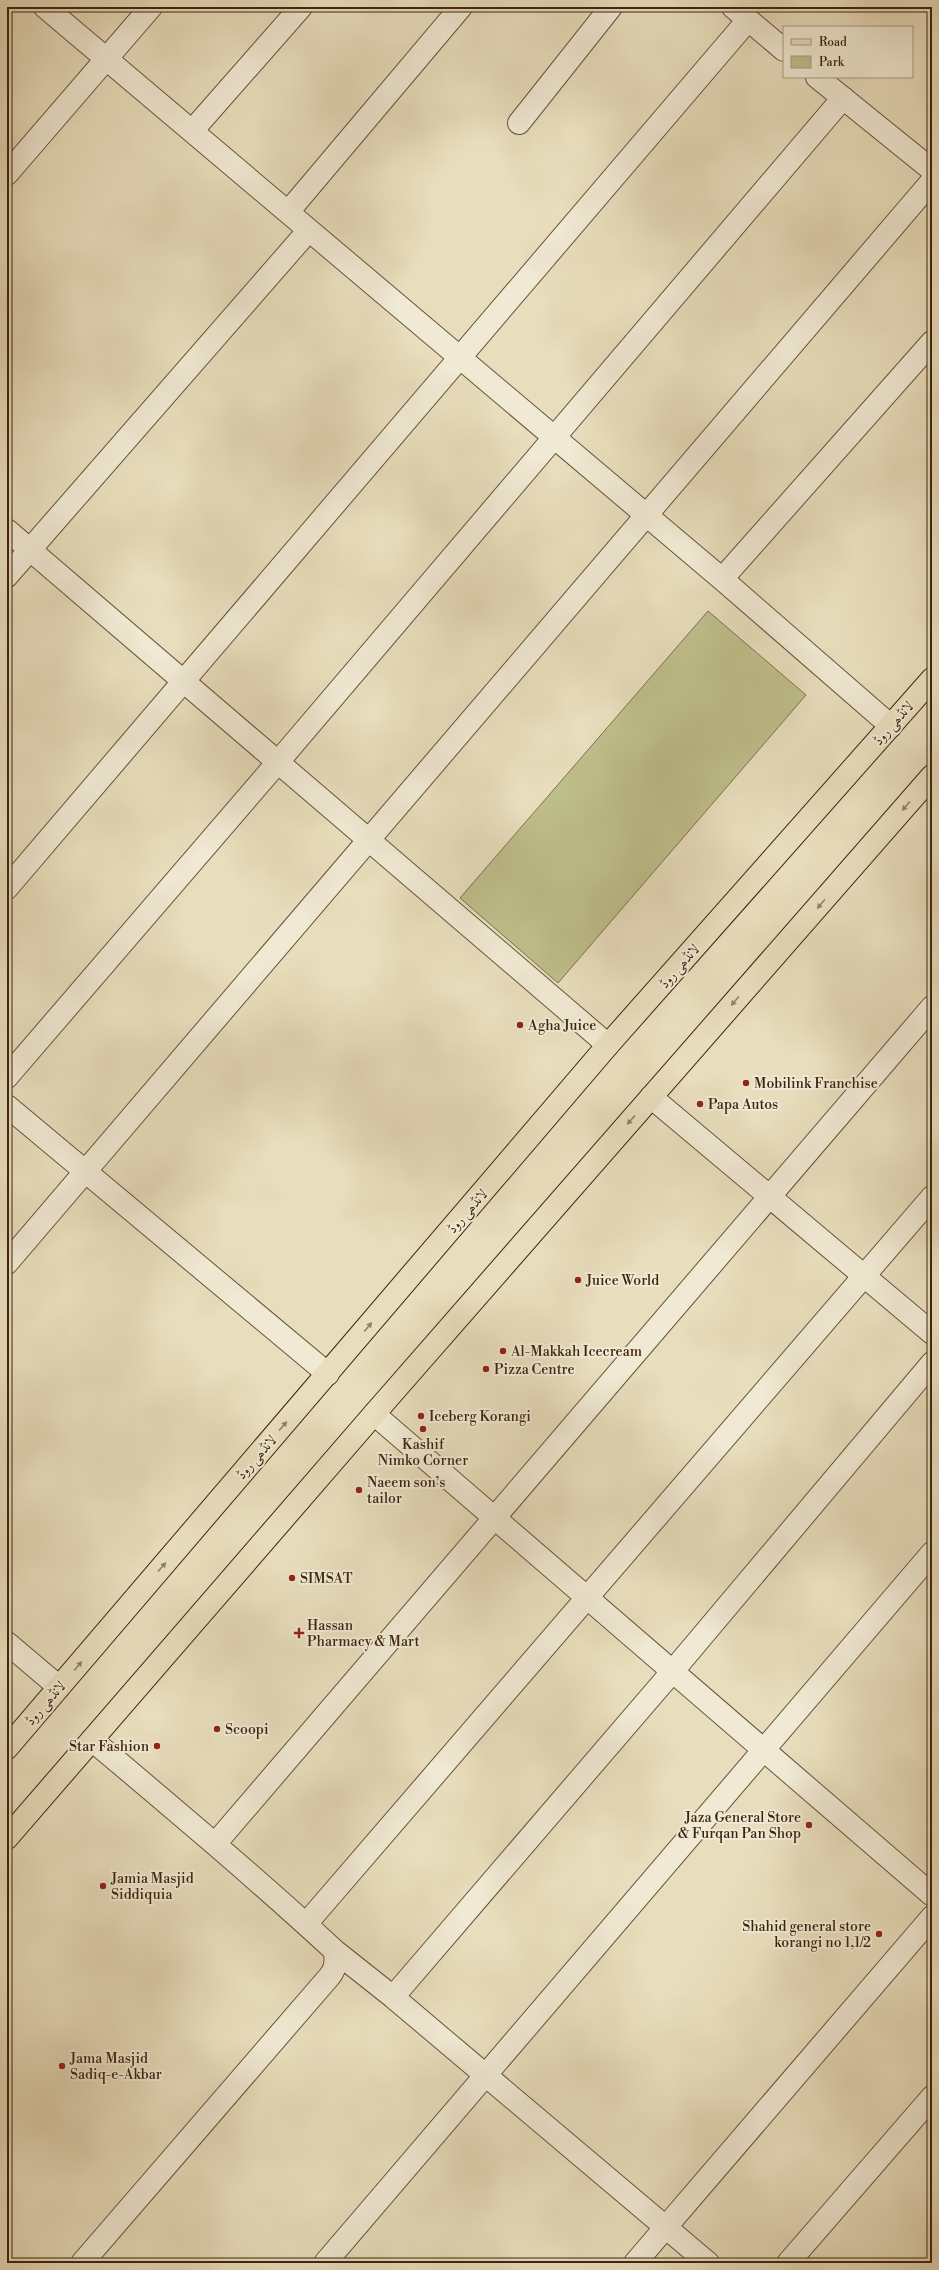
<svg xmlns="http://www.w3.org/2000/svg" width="939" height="2270" font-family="'Libre Bodoni',Amiri,serif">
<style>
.green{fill:#bebe8b;stroke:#7e714c}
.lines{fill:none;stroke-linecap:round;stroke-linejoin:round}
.minor-casing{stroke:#68523a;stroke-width:24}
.tertiary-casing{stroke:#68523a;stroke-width:24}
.primary-casing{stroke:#3e240e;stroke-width:24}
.minor{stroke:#f0e9d3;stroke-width:22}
.tertiary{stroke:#f0e9d3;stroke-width:22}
.primary{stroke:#e8ddbc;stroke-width:22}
.oneway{fill:#938065}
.poi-dot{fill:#8f2418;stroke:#f0e9d3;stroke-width:1.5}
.labels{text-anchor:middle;stroke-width:4;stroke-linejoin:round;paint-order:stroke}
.street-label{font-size:14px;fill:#3e240e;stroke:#f0e9d3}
.poi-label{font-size:14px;fill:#3e240e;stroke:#f0e9d3;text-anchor:start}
</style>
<rect width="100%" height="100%" fill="#e8ddbc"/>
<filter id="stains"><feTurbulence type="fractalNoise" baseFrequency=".005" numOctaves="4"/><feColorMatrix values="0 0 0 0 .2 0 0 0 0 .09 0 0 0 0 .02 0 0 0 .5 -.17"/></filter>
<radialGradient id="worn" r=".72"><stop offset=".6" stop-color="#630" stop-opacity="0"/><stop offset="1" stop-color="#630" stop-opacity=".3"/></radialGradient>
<path class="green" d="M708,611L806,695L558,983L460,898Z"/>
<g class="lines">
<defs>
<path id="minor" d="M45,7L722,579L891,726
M519,123L611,7
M192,131L301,7
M7,174L151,7
M288,212L461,7
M7,576L309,230
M722,579L932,342
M7,888L748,20
M7,1077L278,762L843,98
M651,1097L932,1333
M7,1106L328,1374
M7,1263L932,181
M374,1414L932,1895
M7,1643L59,1687
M215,1844L932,1007
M306,1924L932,1197
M335,1951L393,1997L708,2263
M393,1997L672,1672L932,1363
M82,2263L329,1977C336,1969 336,1962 335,1951C256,1878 174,1809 92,1740
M325,2263L932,1553
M635,2263L932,1917
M788,2263L932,2097"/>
<path id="tertiary" d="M733,7L784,50
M817,77L932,170
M7,530L608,1045"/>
<path id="primary" d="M7,1748L608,1045L932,679
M7,1838L374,1414L932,776"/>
</defs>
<use href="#minor" class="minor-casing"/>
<use href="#tertiary" class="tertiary-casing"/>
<use href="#primary" class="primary-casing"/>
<use href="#minor" class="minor"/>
<use href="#tertiary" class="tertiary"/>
<use href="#primary" class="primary"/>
</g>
<defs><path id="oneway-solid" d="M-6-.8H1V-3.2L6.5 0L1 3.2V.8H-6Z"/></defs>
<g class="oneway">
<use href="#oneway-solid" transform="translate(906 806) rotate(131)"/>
<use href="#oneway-solid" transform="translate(821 904) rotate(131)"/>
<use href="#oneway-solid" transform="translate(735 1001) rotate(131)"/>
<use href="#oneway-solid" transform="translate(631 1120) rotate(131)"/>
<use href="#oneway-solid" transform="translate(368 1327) rotate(-50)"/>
<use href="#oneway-solid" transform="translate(283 1426) rotate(-49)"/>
<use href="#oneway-solid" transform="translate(162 1567) rotate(-49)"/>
<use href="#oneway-solid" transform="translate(78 1666) rotate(-49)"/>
</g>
<g class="poi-dot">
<circle cx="520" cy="1025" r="4"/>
<circle cx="746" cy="1083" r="4"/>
<circle cx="700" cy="1104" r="4"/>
<circle cx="578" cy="1280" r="4"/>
<circle cx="503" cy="1351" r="4"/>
<circle cx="486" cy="1369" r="4"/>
<circle cx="421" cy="1416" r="4"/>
<circle cx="423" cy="1429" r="4"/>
<circle cx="359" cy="1490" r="4"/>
<circle cx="292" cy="1578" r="4"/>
<path d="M297 1627h4v4h4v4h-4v4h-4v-4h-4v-4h4z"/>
<circle cx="217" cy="1729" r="4"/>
<circle cx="157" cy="1746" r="4"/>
<circle cx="809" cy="1825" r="4"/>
<circle cx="103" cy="1886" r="4"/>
<circle cx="879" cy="1934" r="4"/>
<circle cx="62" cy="2066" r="4"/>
</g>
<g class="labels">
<g class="street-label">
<text transform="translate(893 723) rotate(-49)" y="5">لانڈھی روڈ</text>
<text transform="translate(679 966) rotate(-49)" y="5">لانڈھی روڈ</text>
<text transform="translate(467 1211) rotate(-49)" y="5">لانڈھی روڈ</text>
<text transform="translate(256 1457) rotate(-49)" y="5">لانڈھی روڈ</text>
<text transform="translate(45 1703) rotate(-49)" y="5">لانڈھی روڈ</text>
</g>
<g class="poi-label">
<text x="528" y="1030">Agha Juice</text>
<text x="754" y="1088">Mobilink Franchise</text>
<text x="708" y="1109">Papa Autos</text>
<text x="586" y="1285">Juice World</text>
<text x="511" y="1356">Al-Makkah Icecream</text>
<text x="494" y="1374">Pizza Centre</text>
<text x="429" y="1421">Iceberg Korangi</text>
<text x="423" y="1449" text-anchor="middle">Kashif<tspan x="423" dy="16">Nimko Corner</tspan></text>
<text x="367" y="1487">Naeem son’s<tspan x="367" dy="16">tailor</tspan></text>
<text x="300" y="1583">SIMSAT</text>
<text x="307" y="1630">Hassan<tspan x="307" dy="16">Pharmacy &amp; Mart</tspan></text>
<text x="225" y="1734">Scoopi</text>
<text x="149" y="1751" text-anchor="end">Star Fashion</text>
<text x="801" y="1822" text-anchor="end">Jaza General Store<tspan x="801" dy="16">&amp; Furqan Pan Shop</tspan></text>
<text x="111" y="1883">Jamia Masjid<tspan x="111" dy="16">Siddiquia</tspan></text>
<text x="871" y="1931" text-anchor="end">Shahid general store<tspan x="871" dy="16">korangi no 1,1/2</tspan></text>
<text x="70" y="2063">Jama Masjid<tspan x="70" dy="16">Sadiq-e-Akbar</tspan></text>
</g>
</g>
<rect width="939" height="2270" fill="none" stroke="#e8ddbc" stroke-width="24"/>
<rect x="8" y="8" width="923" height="2254" fill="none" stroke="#3e240e" stroke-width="2"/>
<rect x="12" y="12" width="915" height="2246" fill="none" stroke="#3e240e"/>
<rect x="783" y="26" width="130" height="52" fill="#f0e9d3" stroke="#a99a84"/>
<rect x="791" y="39" width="20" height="6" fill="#e8ddbc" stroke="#a99a84"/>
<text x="819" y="46" font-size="12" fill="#3e240e">Road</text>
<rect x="791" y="56" width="20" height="12" fill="#bebe8b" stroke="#a99a84"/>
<text x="819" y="66" font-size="12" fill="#3e240e">Park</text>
<rect width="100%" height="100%" filter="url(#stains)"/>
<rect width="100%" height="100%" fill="url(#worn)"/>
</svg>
